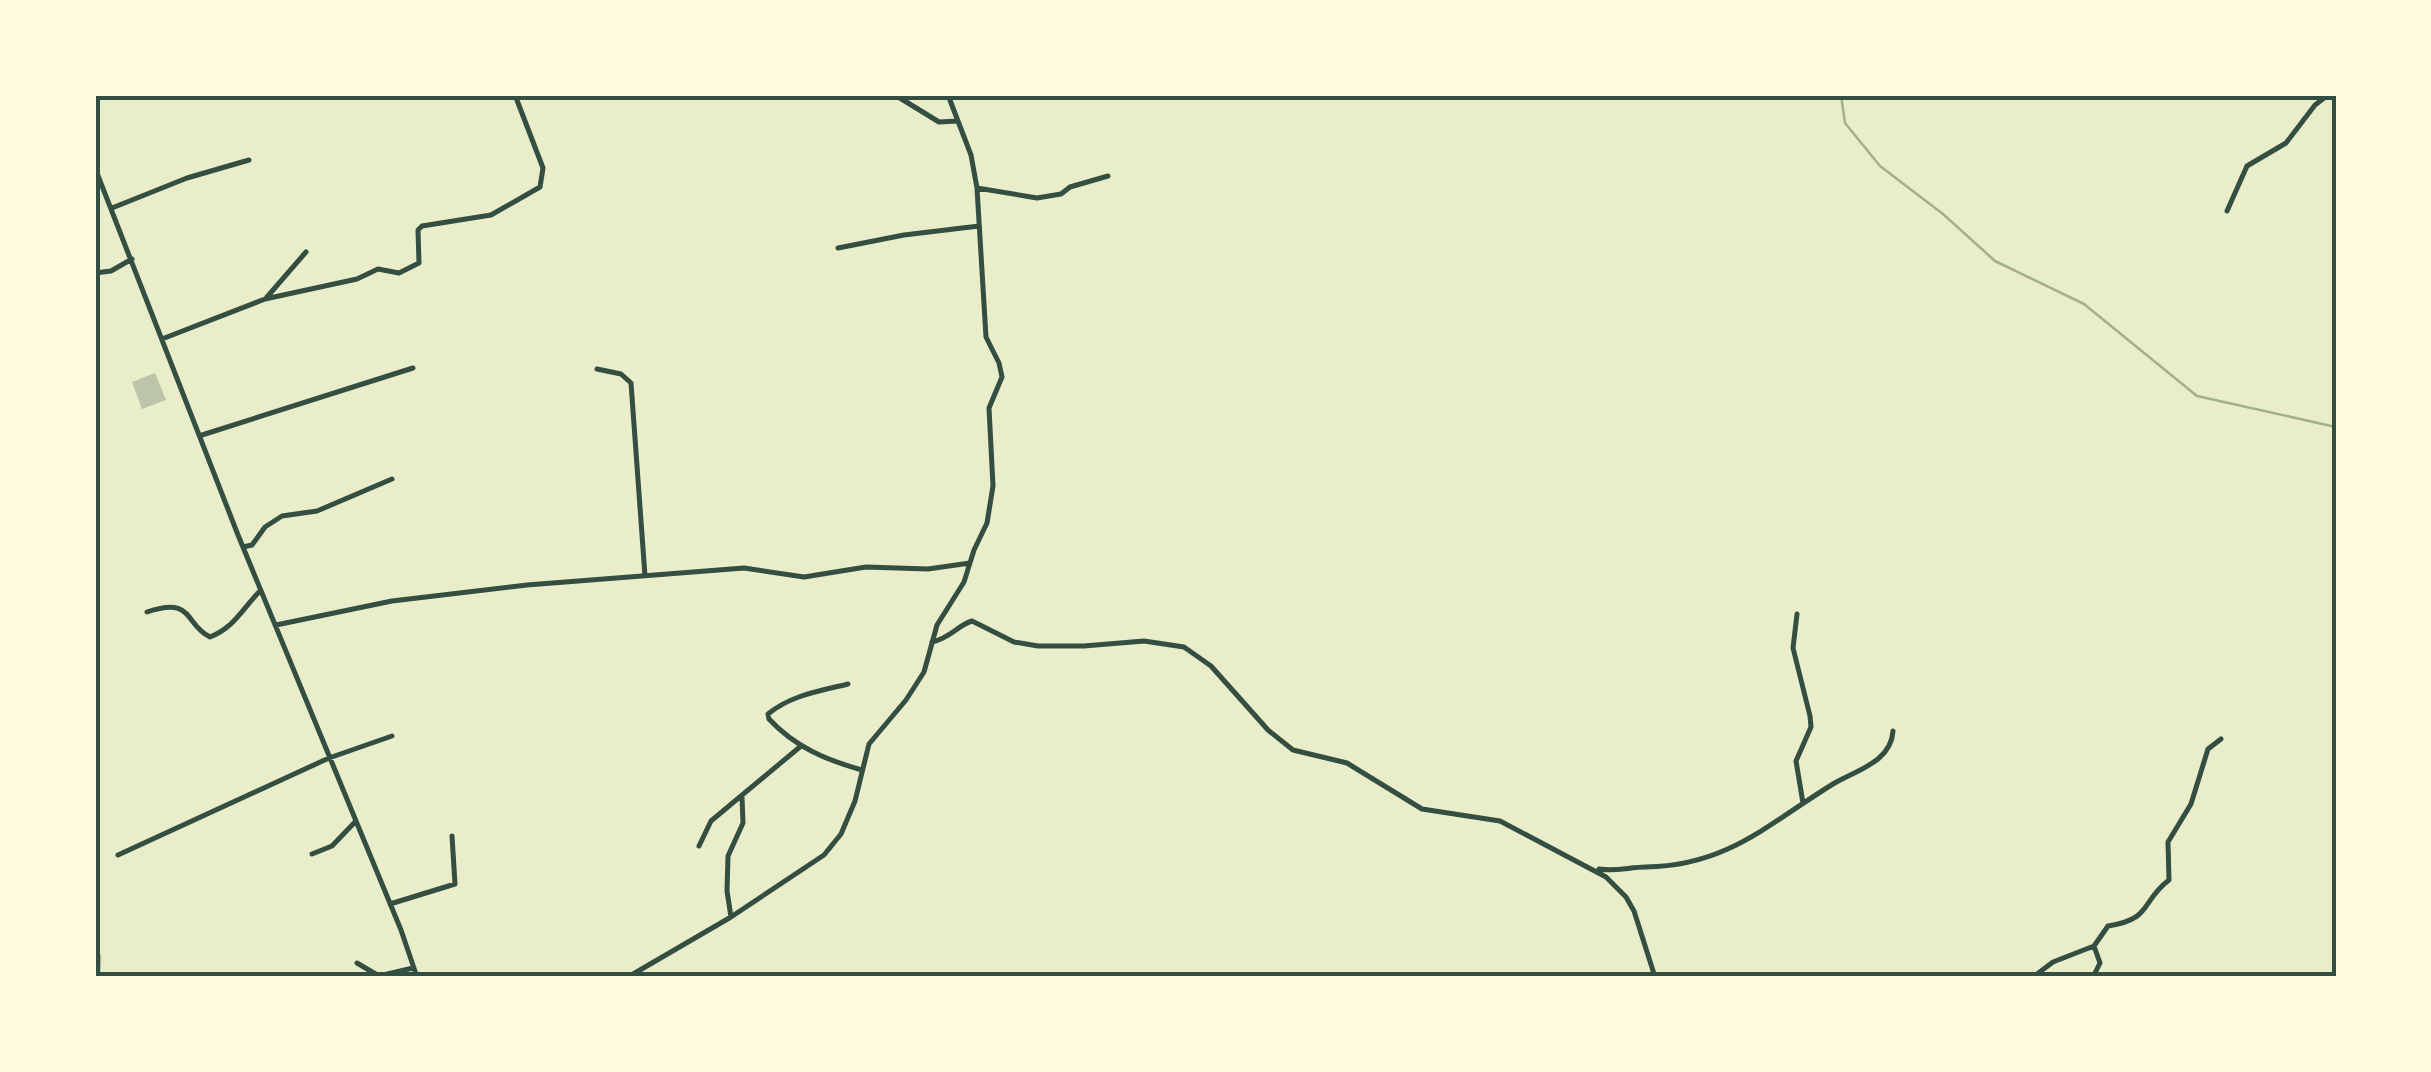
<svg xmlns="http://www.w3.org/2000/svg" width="2431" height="1072" font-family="Barlow,sans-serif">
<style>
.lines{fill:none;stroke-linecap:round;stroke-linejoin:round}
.stream{stroke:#a3b18a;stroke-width:2.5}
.building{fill:#bcc5a7}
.minor{stroke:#344e41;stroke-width:5}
.neatline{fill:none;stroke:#344e41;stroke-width:4}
</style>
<rect width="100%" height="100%" fill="#e9edc9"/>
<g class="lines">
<path class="stream" d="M1841,95L1845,123L1880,166L1943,214L1995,261L2084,304L2197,396L2336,427
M95,940L100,957L99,977"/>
</g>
<path class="building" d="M155,373L166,400L142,409L132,382Z"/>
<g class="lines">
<path class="minor" d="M895,95L939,122L958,121
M95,168L238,535L401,930L417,977
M977,188L1037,198L1061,194L1070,187L1108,176
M112,208L187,178L249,160
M2227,211L2247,166L2286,143L2315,105L2328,95
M838,248L904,235L979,226
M95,273L111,271L132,259
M267,297L306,252
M162,339L265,299L357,279L378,269L399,273L419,263L418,230L422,226L491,215L540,187L543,168L515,95
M597,369L621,374L631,383L645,576
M202,435L413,368
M243,547L252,545L265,527L282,516L317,511L392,479
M147,612C194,596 184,624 210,637C234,628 243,608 260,591
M1797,614L1793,648L1810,716L1811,727L1796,761L1803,803
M276,625L392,601L527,585L744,568L804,577L866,567L928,569L970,563
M932,642C951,638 958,625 972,621L1014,642L1038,646H1084L1144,641L1184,647L1211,666L1268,730L1293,750L1347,763L1422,809L1500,821L1606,877L1626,897L1634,911L1655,977
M848,684C820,691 791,695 768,714L769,719C795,747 826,760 862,770
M699,846L711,821L801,746
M312,854L332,846L355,822
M118,855L329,758L392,736
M1599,869C1615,872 1630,867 1646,867C1727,866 1768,824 1833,784C1857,770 1891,762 1893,731
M390,904L455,884L452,836
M731,917L727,891L728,856L743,823L742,797
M357,963L379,976L413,968
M628,977L731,917L824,855L841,834L855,801L869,744L906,700L924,672L937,625L964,582L974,550L987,523L993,486L989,408L1002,377L999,363L986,337L977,188L971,155L948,95
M2033,977L2053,962L2094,946L2108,926C2153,919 2140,902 2169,880L2168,842L2191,804L2208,749L2221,739
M2093,977L2100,963L2094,946"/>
</g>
<rect width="2431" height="1072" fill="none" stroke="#fefae0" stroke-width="195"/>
<rect x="98" y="98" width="2236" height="876" class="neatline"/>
</svg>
